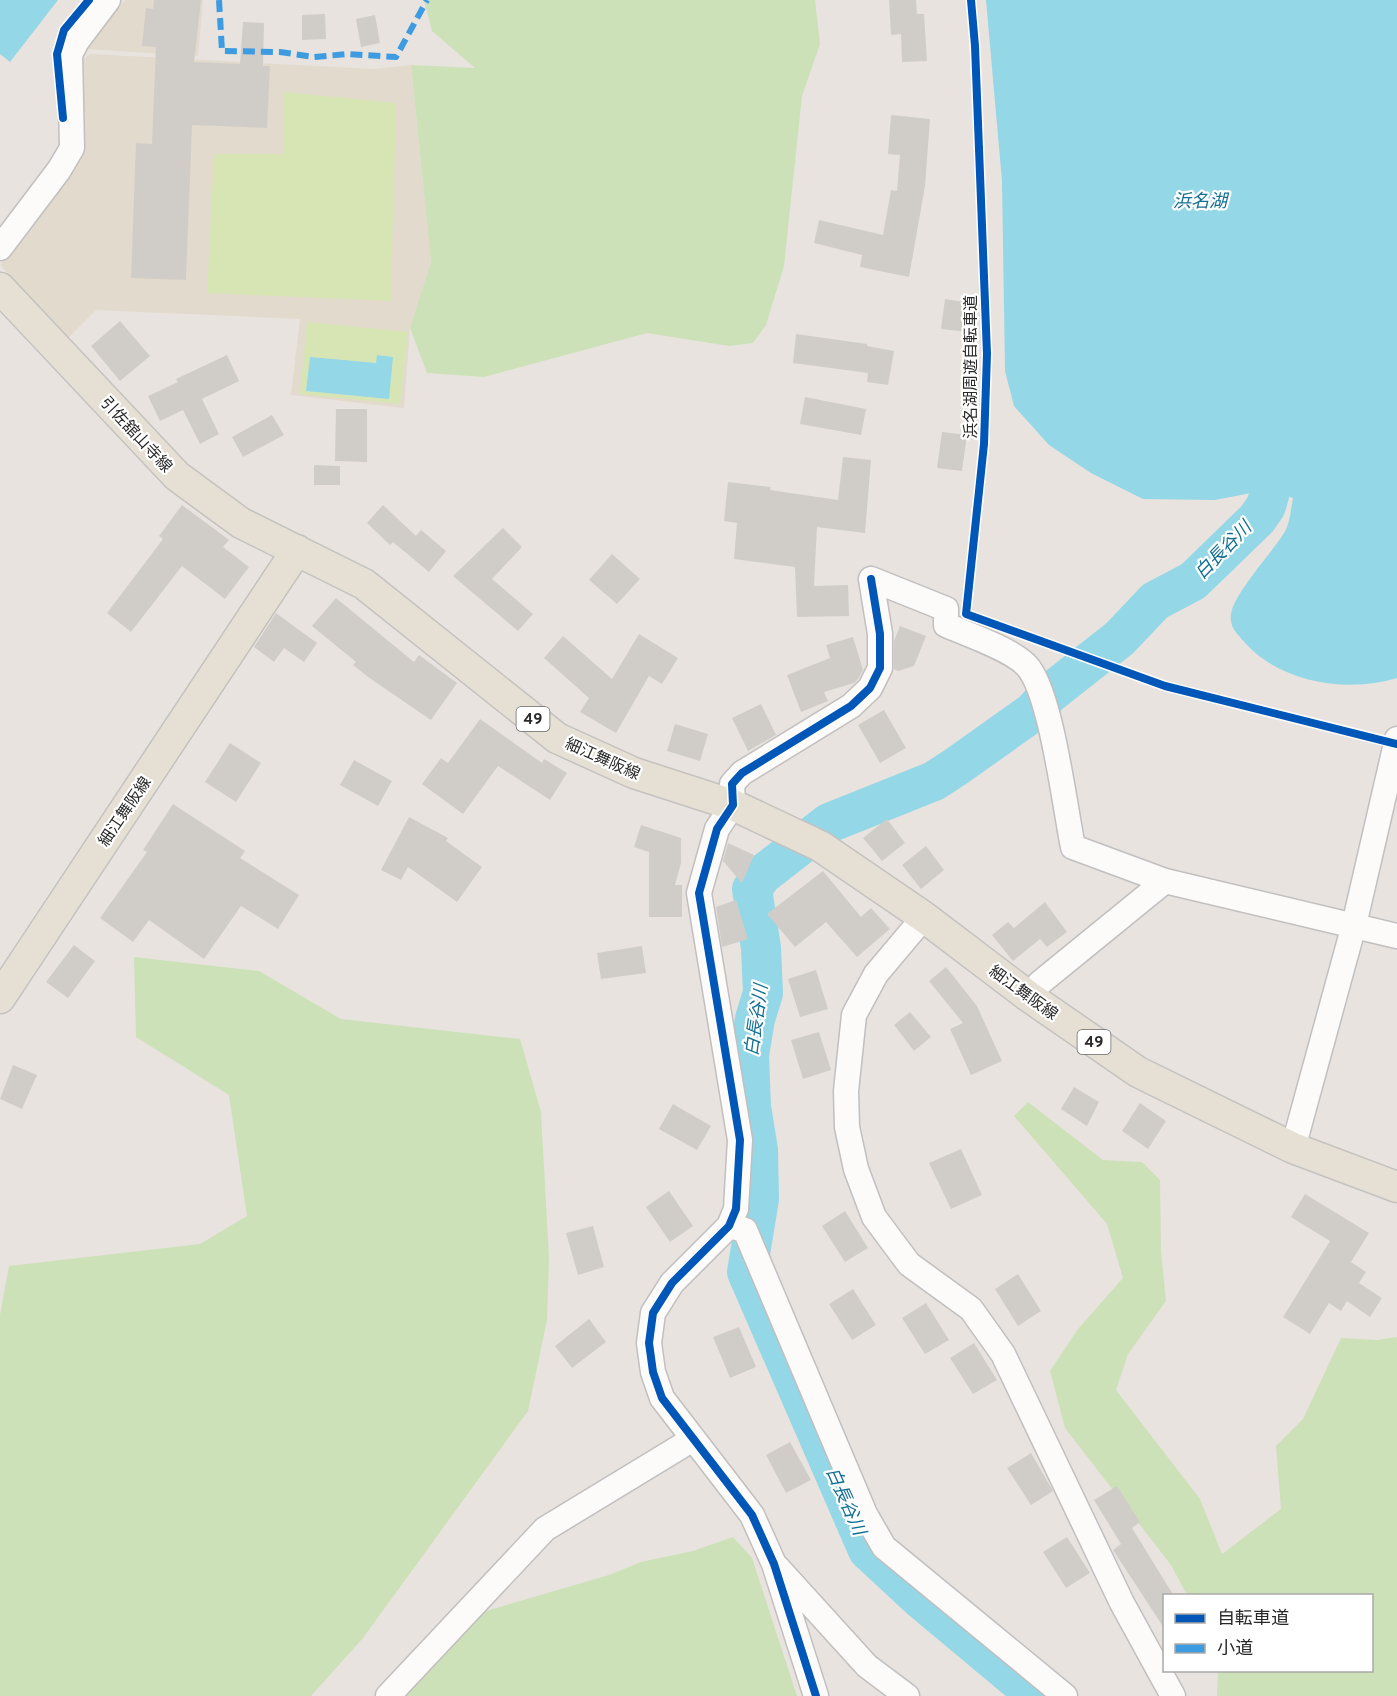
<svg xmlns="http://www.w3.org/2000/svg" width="1397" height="1696" font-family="Overpass,'Noto Sans JP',sans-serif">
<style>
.education{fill:#e2dacc}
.green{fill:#cce1b8}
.pitch{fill:#d7e5b5}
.water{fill:#94d7e7}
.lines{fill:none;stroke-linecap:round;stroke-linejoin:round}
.river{stroke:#94d7e7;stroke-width:40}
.building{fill:#d0cdc9}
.minor-casing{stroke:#c1bfbf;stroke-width:27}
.major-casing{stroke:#c4c2c0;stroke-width:33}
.minor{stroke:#fcfbfa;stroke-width:24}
.major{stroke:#e5e0d3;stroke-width:30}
.quiet{stroke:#3d9ce1;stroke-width:6;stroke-dasharray:12 6;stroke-linecap:butt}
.cycleway-casing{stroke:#fff;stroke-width:11}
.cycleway{stroke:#0057b8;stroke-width:8}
.labels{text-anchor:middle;stroke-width:4.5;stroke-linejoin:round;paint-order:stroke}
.shield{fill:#fff;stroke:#696969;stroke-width:1.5}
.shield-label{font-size:15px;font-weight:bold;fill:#292929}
.street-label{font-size:16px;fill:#292929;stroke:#fff}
.water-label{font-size:18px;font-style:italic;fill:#116f94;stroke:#fff}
</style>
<rect width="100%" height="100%" fill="#e8e3de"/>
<path class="education" d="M125,0H203L198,56L84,49Z
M90,54L374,69L411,65L431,262L410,328L404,408L291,395L300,319L96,310L67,339L1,266L4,249L68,168L77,65Z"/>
<path class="green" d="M424,0H815L820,44L802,96L784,266L766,325L753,343L729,346L647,333L484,377L427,373L410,328L431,262L411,65L475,68L432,31Z
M134,957L259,971L341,1019L520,1039L541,1112L549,1258L547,1320L528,1411L363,1638L311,1696H0V1315L9,1266L200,1244L247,1216L229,1095L136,1037Z
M1028,1102L1103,1160L1142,1162L1160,1180L1161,1251L1166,1301L1128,1354L1116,1390L1200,1499L1222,1554L1281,1509L1276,1446L1303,1419L1341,1338L1377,1340L1397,1337V1696H1217L1218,1671L1372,1670V1596L1187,1595L1171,1565L1065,1428L1050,1371L1078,1329L1123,1278L1107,1224L1014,1116Z
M733,1537L752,1558L797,1696H394L469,1616L609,1575L641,1562L693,1551Z"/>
<path class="pitch" d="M284,92L396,103L391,301L207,293L214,154H284Z
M307,322L408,332L400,404L300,394Z"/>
<path class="water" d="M0,0H58L10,62L0,54Z
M986,0H1397V678C1348,693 1283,683 1247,645C1239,635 1229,629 1231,614C1234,593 1272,553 1284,533C1290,524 1291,508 1293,498L1277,493L1272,508L1261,504L1256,492L1215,500L1143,499L1091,473L1049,445L1014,406L1005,371L1002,181Z
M377,355L393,357L389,399L306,391L310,357L376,363Z"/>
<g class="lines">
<path class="river" d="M1037,1696L923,1601L868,1550L747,1272L759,1199L758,1150L751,1107L749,1055L755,1019L763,993L761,948L752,889L762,875L829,823L934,781L957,766L1033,712L1049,694L1120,638L1155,601L1193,581L1257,519L1266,506L1281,452"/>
</g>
<path class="building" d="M154,0H201L194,62L240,64L243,22L264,23L263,66H270L267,128L192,125L186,280L131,278L136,143L152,144L156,47L142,46L146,8L153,9Z
M889,0H916L917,14H924L927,61L902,62L901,34L891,35Z
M325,14L326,39L302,40V15Z
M375,15L380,43L361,47L356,19Z
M891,115L930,119L925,186L909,277L860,267L862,255L814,243L819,220L883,235L891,190L897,191L900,155L888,154Z
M945,299L972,303L968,332L941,329Z
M120,321L150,356L120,381L91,346Z
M796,334L867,344V346L894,351L888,385L867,382L868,373L793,363Z
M227,355L239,381L202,399L219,434L200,444L183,410L160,421L148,396L178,382L176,379Z
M805,397L866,409L861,435L800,424Z
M336,409H367V462L335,461Z
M272,415L284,435L243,457L232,437Z
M942,432L967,435L962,471L937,468Z
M843,457L871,460L865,533L817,527L814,586L848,585L849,616L797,617L795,567L734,559L737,523L724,521L728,482L771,487L770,490L838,500Z
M314,465L340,466V485H314Z
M182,505L229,540L223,547L249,567L225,599L182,566L131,632L107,613L163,539L159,536Z
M383,505L416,536L421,530L446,551L429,572L393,542L390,545L367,523Z
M503,528L522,547L492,579L533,614L518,631L453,576Z
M612,554L640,579L617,604L589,580Z
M336,598L414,662L419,655L457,683L431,720L368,677L353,665L356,662L312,626Z
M276,613L317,643L304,662L284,648L274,662L254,647Z
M900,626L926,636L914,666L898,671L894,669V641Z
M639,634L678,658L662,684L649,676L616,733L580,712L589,698L544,658L563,636L612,679Z
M853,637L863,670L858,679L854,683L824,692L828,701L801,712L787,675L830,658L826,645Z
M761,704L776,735L748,751L732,718Z
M884,710L906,748L880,763L858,725Z
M480,719L542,763L544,759L567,773L550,800L498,766L463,814L422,784L441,758L448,763Z
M675,724L708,734L700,761L667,751Z
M230,743L261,763L236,802L205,782Z
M354,760L392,781L378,806L340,785Z
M173,804L245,851L240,858L299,895L278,929L241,906L204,959L149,920L133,942L100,918L147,852L143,850Z
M409,817L448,838L446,841L482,867L457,902L408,867L401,880L381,870Z
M887,819L905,843L882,861L863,838Z
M641,825L681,838V863L675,885H682V917H649V852L634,847Z
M728,843L754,855L742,883L723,861Z
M926,846L944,870L921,889L902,865Z
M823,871L861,917L871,908L890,929L857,957L826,922L795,947L767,914Z
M736,900L748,939L722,947L716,907Z
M1045,902L1067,932L1047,947L1040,939L1013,961L992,935L1008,922L1014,928Z
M74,945L95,961L68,998L46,982Z
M642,946L646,973L601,979L597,953Z
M946,967L977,1006L1002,1061L971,1075L950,1029L963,1023L929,981Z
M816,970L828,1009L800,1017L788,979Z
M910,1012L931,1037L914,1051L894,1025Z
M819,1032L831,1070L803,1079L791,1040Z
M13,1065L37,1075L22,1109L0,1099Z
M1074,1087L1099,1102L1087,1126L1061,1109Z
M1140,1103L1166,1121L1148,1149L1122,1131Z
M673,1104L711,1126L697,1150L659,1129Z
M961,1149L982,1195L951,1209L929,1163Z
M669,1191L693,1226L670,1242L646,1207Z
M1305,1194L1369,1233L1351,1262L1366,1272L1359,1283L1382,1298L1370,1317L1347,1301L1341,1311L1329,1303L1310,1334L1283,1317L1330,1241L1291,1217Z
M845,1211L868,1248L845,1262L822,1226Z
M593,1226L604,1267L578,1275L566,1233Z
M1018,1274L1041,1311L1018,1326L995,1289Z
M853,1289L876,1325L852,1340L829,1304Z
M926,1303L949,1340L925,1354L902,1318Z
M589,1319L606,1342L572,1368L555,1346Z
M739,1327L756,1367L730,1378L713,1337Z
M974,1343L997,1380L973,1394L950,1358Z
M790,1442L811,1480L786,1493L766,1455Z
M1031,1453L1053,1491L1031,1505L1007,1468Z
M1117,1486L1140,1522L1132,1528L1174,1596H1164V1628L1113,1550L1121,1544L1094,1500Z
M1067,1537L1090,1573L1066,1588L1043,1552Z"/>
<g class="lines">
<defs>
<path id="minor" d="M0,248L59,170L72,148L70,55L77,41L108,0
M871,579L946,609V625C967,634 1013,650 1027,666C1051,692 1065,808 1073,847L1165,881L1397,936
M924,917L876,974L854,1015L846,1091L847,1127L856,1169L874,1217L909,1264L971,1309L1003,1354L1122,1603L1173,1696
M1028,996L1041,982L1165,881
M1293,1148L1354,925L1397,739
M729,1226L745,1230L865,1514L884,1547L1065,1696
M778,1568L867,1666L907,1696
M388,1696L545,1529L693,1439
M816,1696L774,1564L752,1515L662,1398L653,1372L649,1343L653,1313L672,1283L729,1226L736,1209L740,1140L699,893L717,829L733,805L732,784L742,773L851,706L870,688L880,668V634L871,579"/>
<path id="major" d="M0,288L177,476L241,523L364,584L557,738L634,773L733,805L820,846L924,917L1028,996L1138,1072L1293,1148L1397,1187
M0,998L297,550"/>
</defs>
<use href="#minor" class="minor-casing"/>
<use href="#major" class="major-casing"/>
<use href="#minor" class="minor"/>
<use href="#major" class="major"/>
<path class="quiet" d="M219,0L222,51L280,52L314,57L348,54L396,57L427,0"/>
<defs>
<path id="cycleway" d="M971,0L975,46L987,354L984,444L966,614L1165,686L1397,744
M63,118L57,54L64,30L89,0
M816,1696L774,1564L752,1515L662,1398L653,1372L649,1343L653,1313L672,1283L729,1226L736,1209L740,1140L699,893L717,829L733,805L732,784L742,773L851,706L870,688L880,668V634L871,579"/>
</defs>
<use href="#cycleway" class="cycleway-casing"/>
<use href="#cycleway" class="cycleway"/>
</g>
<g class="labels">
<g class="shield">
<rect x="516.5" y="707" width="33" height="24" rx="4.5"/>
<rect x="1077.5" y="1030" width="33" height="24" rx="4.5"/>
</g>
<g class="shield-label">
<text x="533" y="724">49</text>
<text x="1094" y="1047">49</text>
</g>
<g class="street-label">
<text transform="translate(970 367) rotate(-90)" y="6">浜名湖周遊自転車道</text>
<text transform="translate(137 434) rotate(47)" y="6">引佐舘山寺線</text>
<text transform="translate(603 758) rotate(24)" y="6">細江舞阪線</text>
<text transform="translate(124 811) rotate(-56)" y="6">細江舞阪線</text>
<text transform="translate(1024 992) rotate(36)" y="6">細江舞阪線</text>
</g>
<g class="water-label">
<text x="1200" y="207">浜名湖</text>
<text transform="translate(1223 550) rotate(-46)" y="6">白長谷川</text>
<text transform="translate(756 1020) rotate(-82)" y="6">白長谷川</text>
<text transform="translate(846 1501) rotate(66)" y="6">白長谷川</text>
</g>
</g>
<rect x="1163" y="1594" width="210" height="78" fill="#ffffff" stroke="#a9a9a9" stroke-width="1.5"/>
<rect x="1175" y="1614" width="30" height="9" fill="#0057b8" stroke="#a9a9a9" stroke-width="1.5"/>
<text x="1217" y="1624" font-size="18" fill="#292929">自転車道</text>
<rect x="1175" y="1644" width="30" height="9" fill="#3d9ce1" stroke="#a9a9a9" stroke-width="1.5"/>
<text x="1217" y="1654" font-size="18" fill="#292929">小道</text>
</svg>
